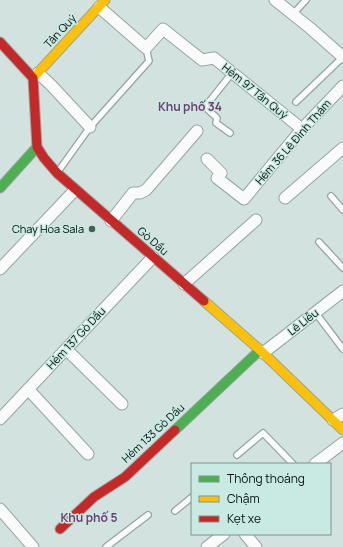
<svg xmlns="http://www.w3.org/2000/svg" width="343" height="547" font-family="Manrope,sans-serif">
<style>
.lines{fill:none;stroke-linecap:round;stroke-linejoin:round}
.lane-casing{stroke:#97a4a2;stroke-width:8}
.street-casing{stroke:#97a4a2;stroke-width:13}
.fast-casing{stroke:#97a4a2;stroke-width:11}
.slow-casing{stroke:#97a4a2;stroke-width:11}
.jam-casing{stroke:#97a4a2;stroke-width:11}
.lane{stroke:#f8fbfa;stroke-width:5.5}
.street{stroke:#f8fbfa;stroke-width:11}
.fast{stroke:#4caf50;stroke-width:9}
.slow{stroke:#ffc107;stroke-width:9}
.jam{stroke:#c62828;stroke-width:9}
.poi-dot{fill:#4c5a56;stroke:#c9eae3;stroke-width:1.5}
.labels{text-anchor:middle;stroke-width:3;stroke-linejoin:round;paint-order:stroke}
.street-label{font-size:11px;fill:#05100d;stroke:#c9eae3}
.poi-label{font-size:11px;fill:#05100d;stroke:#c9eae3;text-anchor:end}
.neighbourhood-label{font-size:12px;font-weight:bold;fill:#723e70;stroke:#c9eae3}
</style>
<rect width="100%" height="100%" fill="#d1e2df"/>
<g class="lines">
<defs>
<path id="lane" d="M293,14L306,0
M296,102L343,57
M230,133L216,123L217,118L205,107L232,73
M57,173L90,127L149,61L146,48
M331,196L343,210
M319,242L343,268
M315,312L343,349
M237,455L263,433L293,464
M175,511L192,497
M106,547L148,515"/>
<path id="street" d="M275,0L310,28L343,57
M99,7L146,48L163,29L202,60L214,58L302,129
M38,73L51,85L90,127
M207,159L221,173L217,178L244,199L302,129L343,86
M285,198L343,148
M111,221L133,193H140L146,190L197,131
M0,269L75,190
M184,284L256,220
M66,349L122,404
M263,353L343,291
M28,389L88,454
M0,419L153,257
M333,420L343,414
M315,464L343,443
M0,509L33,547
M245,534L256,547
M207,547L224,534"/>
<path id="fast" d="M0,188L37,147
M175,430L260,350"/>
<path id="slow" d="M33,78L105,0
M204,301L260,350L343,430"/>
<path id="jam" d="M0,42L33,78L37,147L44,158L57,173L204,301
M60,529L94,497L125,477L175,430"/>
</defs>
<use href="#lane" class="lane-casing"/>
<use href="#street" class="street-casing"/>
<use href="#fast" class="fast-casing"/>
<use href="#slow" class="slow-casing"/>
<use href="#jam" class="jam-casing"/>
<use href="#lane" class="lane"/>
<use href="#street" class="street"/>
<use href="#fast" class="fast"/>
<use href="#slow" class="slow"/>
<use href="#jam" class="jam"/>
</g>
<circle class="poi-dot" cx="92" cy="229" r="4"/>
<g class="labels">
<g class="street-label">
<text transform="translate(60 31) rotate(-47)" y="4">Tân Quý</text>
<text transform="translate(255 91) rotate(39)" y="4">Hẻm 97 Tân Quý</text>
<text transform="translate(293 142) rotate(-49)" y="4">Hẻm 36 Lê Đình Thám</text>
<text transform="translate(153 241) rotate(41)" y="4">Gò Dầu</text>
<text transform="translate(303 322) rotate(-38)" y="4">Lê Liễu</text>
<text transform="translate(76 338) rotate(-47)" y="4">Hẻm 137 Gò Dầu</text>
<text transform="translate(153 433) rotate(-43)" y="4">Hẻm 133 Gò Dầu</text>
</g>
<g class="poi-label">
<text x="84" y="233">Chay Hoa Sala</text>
</g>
<g class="neighbourhood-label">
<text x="190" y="111">Khu phố 34</text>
<text x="89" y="522">Khu phố 5</text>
</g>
</g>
<rect x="191" y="463" width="140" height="72" fill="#c9eae3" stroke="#7b938d"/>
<rect x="199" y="476" width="20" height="6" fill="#4caf50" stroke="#7b938d"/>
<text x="227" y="483" font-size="12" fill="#05100d">Thông thoáng</text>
<rect x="199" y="496" width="20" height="6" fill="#ffc107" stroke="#7b938d"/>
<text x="227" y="503" font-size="12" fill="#05100d">Chậm</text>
<rect x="199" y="516" width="20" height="6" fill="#c62828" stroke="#7b938d"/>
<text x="227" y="523" font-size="12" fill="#05100d">Kẹt xe</text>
</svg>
